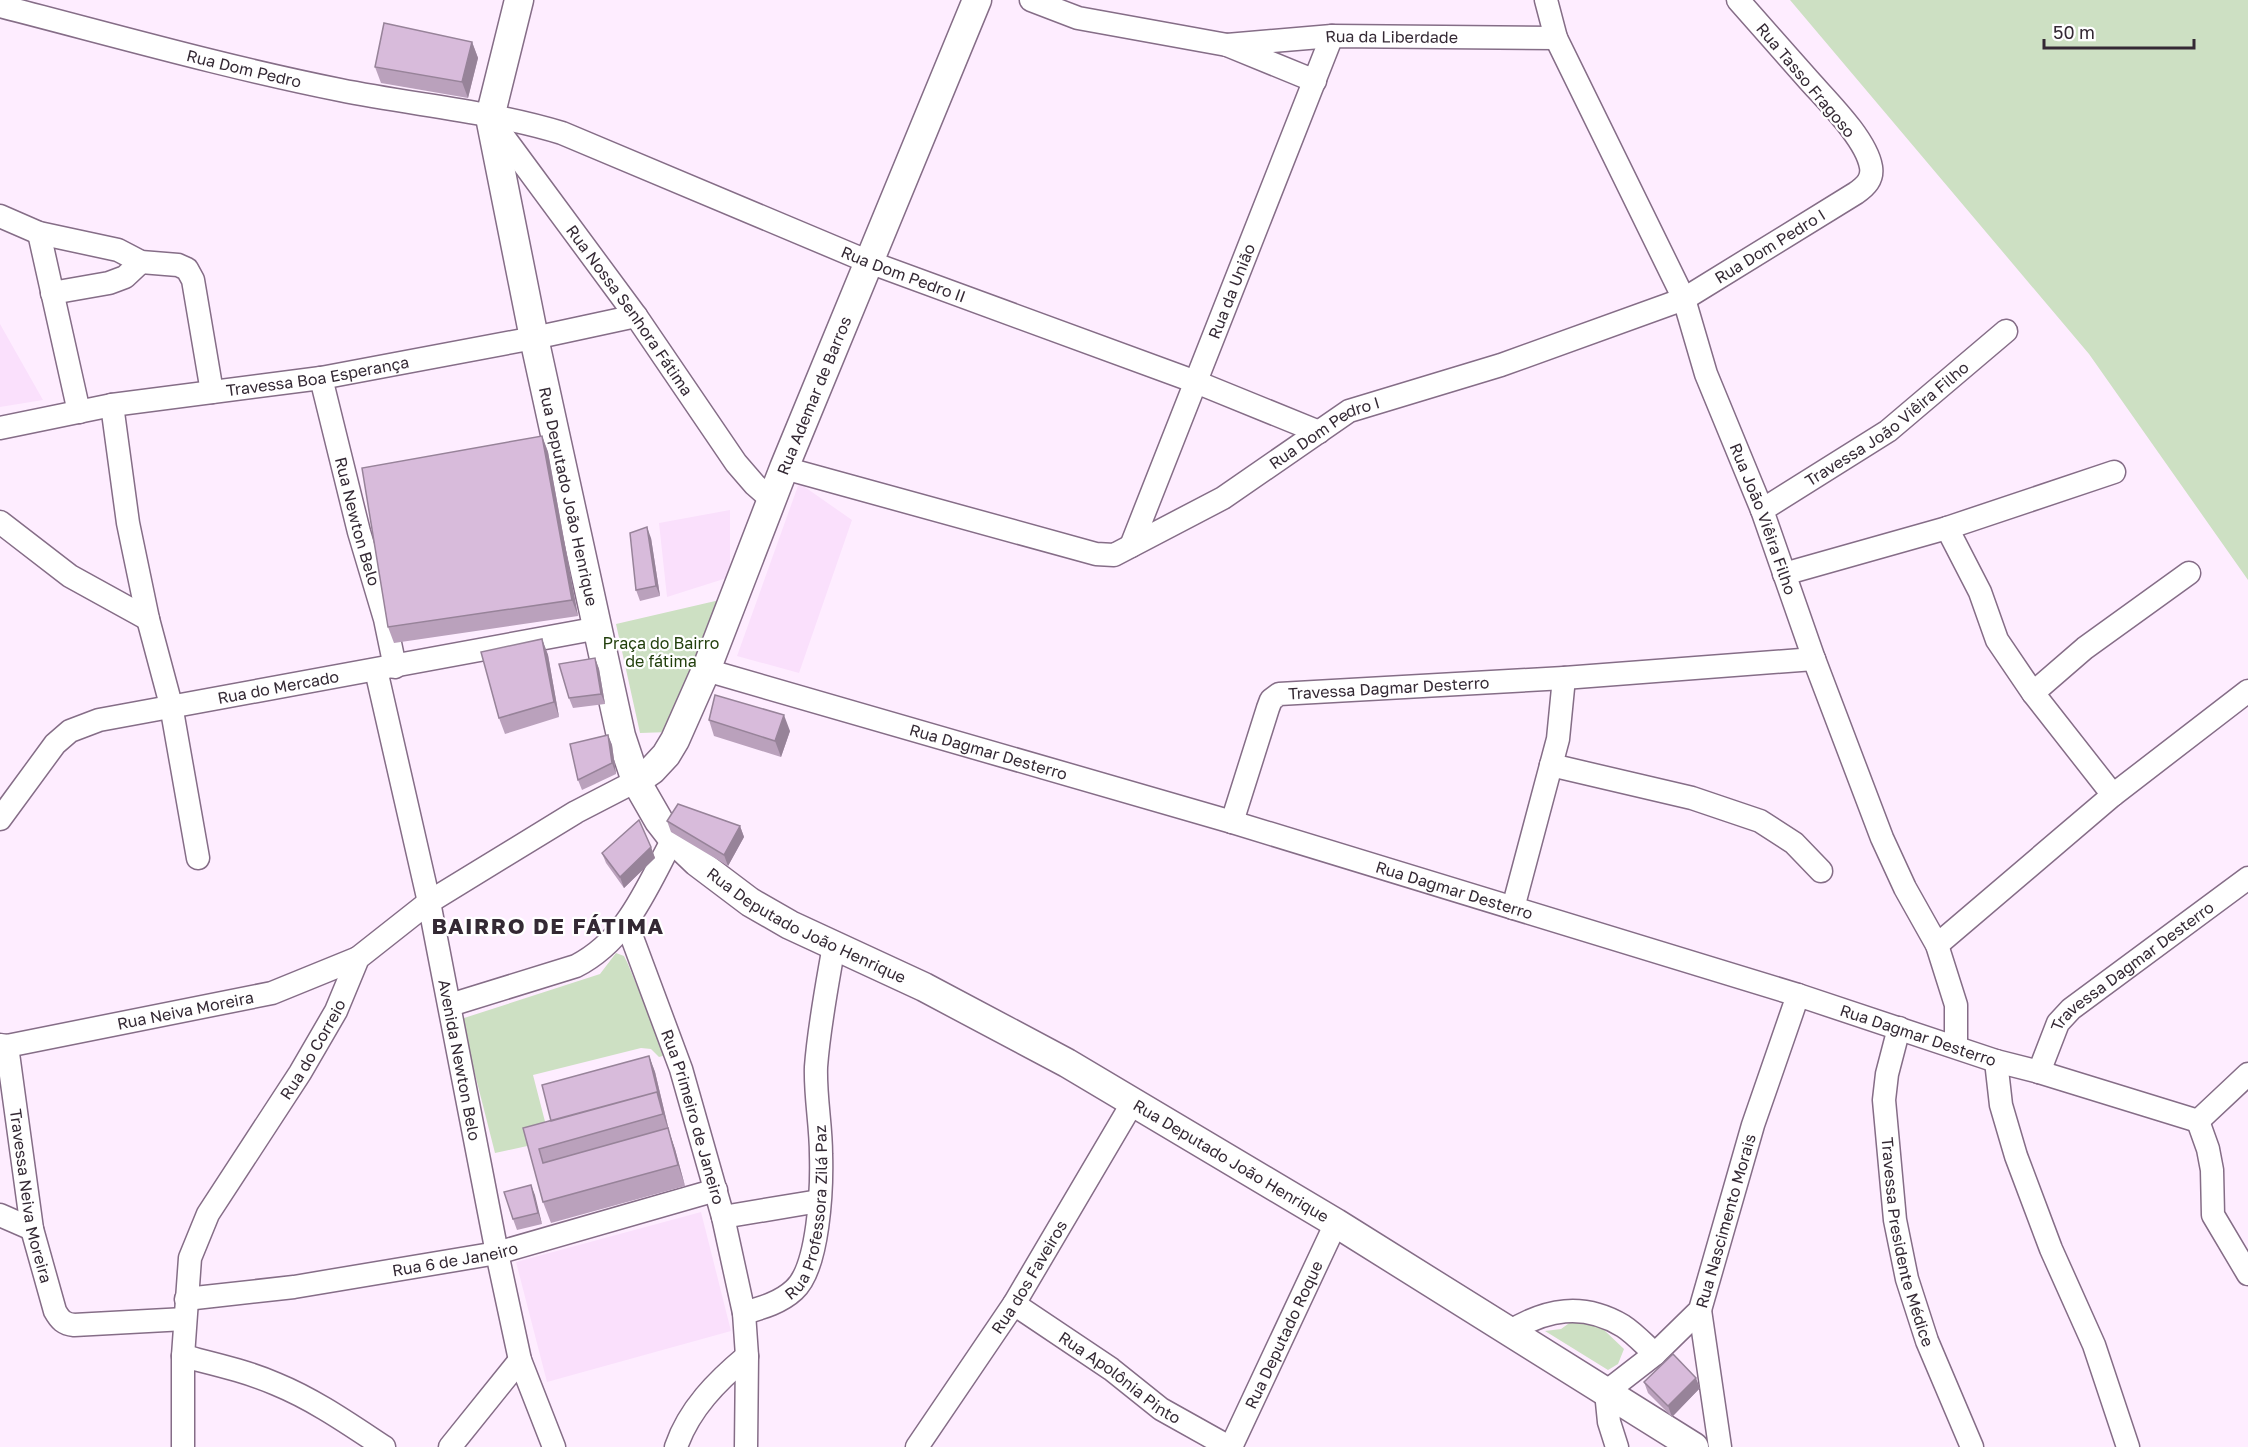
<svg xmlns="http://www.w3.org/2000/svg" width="2248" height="1447" font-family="'Golos Text',sans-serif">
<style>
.built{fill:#fae0fc}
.green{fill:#cde0c3}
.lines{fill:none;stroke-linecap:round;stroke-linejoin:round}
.minor-casing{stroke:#856d87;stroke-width:25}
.major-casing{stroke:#856d87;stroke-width:31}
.minor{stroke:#fff;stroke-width:22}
.major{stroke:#fff;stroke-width:28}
.wall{fill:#baa1bc}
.shaded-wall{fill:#978399}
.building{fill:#d8bbdb;stroke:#978399;stroke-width:1.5}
.labels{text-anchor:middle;stroke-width:4.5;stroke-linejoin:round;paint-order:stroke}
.street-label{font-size:16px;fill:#342934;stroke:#fff}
.park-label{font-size:16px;fill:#223f0c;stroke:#fff}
.district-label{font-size:22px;font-weight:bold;letter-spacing:1.5px;fill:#342934;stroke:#fff}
</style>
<rect width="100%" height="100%" fill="#feedff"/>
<path class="built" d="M0,324L43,400L0,407Z
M799,483L852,520L799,673L737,656Z
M730,510V577L667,597L659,523Z
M701,1212L731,1331L547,1382L516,1262Z"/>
<path class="green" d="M1790,0H2248V580L2089,354Z
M724,599L670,732L640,733L616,624Z
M616,953L624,956L627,962L666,1055L659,1057L651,1049L641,1048L533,1075L550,1141L495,1153L461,1019L600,974Z
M1575,1319L1603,1329L1624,1349L1618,1364L1608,1370L1545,1331L1561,1329Z"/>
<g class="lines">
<defs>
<g id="minor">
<path d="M1031,0L1078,18L1227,45L1315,81"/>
<path id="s1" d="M1546,0L1556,38L1684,299L1706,374L1762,510L1814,659L1882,838L1905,888L1937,945L1956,1005V1046"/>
<path id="s2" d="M0,6C113,35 225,67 340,90C414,105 490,111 562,133L869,262L1196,382L1319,432"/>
<path id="s3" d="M1227,45L1332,36L1556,38"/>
<path id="s4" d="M492,121L636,316L736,463L755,485L772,500"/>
<path d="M0,216L39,233L118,250L141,262L178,265L187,269L193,280L212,392"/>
<path d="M39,233L79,412"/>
<path d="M52,293L109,283L125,277L141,262"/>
<path id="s5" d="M321,378L359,532L385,619L395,667"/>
<path d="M112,405L128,523L148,619L171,705L198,858"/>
<path id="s6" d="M0,428L112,405L321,378L534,338L636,316"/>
<path id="s7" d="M784,468L1096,554L1114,555L1223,498L1349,411L1501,365L1684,299L1856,193C1866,186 1873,179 1871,167C1866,138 1825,99 1806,77C1783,51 1761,26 1738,0"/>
<path id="s8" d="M1762,510L1888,431L2006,331"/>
<path d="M0,522L70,576L148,619"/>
<path d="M1947,528L1980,592L1997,640L2033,693L2113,795"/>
<path id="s9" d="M1131,546L1332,36"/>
<path d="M1784,574L1947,528L2114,472"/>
<path id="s10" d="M376,670L429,902L497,1253L520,1360L554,1447"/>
<path id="s11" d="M706,670L1232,822L1798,995L1996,1061L2039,1072L2198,1121"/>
<path d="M2033,693L2085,648L2189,573"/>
<path d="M1551,765L1692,798L1760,821L1794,843L1821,871"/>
<path id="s12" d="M0,819L55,744L70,731L99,720L599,628"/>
<path id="s13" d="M1232,822L1268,708L1271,700L1279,694L1564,678L1814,659"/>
<path d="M1513,908L1558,739L1564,678"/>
<path id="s14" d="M627,924L681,1069L723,1217L744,1313L747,1356L746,1447"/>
<path d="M1937,945L2113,795L2248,691"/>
<path d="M450,1005L576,966C628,939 646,888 673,839"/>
<path id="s15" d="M1899,1028L1887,1074L1884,1100L1895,1220L1907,1279L1927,1341L1972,1447"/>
<path id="s16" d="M0,1045L7,1046L272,993L358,958"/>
<path id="s17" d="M7,1046L32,1229L55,1311C60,1320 64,1324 74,1325L185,1319"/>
<path d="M1996,1061L2001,1105L2016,1156L2051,1249L2094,1345L2128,1447"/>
<path id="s18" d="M2039,1072L2058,1023L2071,1009L2248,878"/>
<path d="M2198,1121L2208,1149L2212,1170L2213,1215L2248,1274"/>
<path d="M2198,1121L2248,1074"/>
<path d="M0,1215L32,1229"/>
<path d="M723,1217L819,1201"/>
<path id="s19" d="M186,1299L294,1287L497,1253L716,1190"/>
<path id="s20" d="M1014,1304L1111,1369L1161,1409L1229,1447"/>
<path d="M1700,1310L1720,1447"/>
<path id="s21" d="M744,1313C761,1308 780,1303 794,1290C819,1268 822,1187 821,1154C821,1125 815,1096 816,1067C819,1026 827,986 834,945"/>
<path d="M1509,1332C1546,1309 1583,1302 1623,1326C1634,1333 1645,1345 1655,1354"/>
<path d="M183,1356C214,1364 246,1371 276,1384C315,1400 349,1424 384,1447"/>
<path id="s22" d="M183,1447V1356L190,1258L208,1214L300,1073L336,1011L358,958L429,902L576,812L636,781"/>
<path d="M450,1447L520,1360"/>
<path d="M676,1447C689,1409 717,1381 747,1356"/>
<path id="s23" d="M917,1447L1014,1304L1133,1102"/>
<path id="s24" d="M1231,1447L1336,1223"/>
<path id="s25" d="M1617,1447L1609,1422L1606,1392L1655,1354L1700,1310L1753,1125L1798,995"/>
</g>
<g id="major">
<path id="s26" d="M519,0L490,117L534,338L621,736L636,781L659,821L673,839L697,862L750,902L790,925L924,987L1067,1063L1336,1223L1694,1447"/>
<path id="s27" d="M636,781L652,770L666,755L675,740L706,670L784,468L977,0"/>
</g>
</defs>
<use href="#minor" class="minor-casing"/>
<use href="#major" class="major-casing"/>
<use href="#minor" class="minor"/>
<use href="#major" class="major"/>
</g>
<path class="wall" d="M472,42L478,58L468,98L381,83L375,67Z
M542,436L548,452L578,616L394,643L388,627Z
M651,538L660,596L640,601L636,590Z
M542,639L548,655L559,717L505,734L499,718Z
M595,658L599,669L605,704L573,708L569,698Z
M709,720L790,731L781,757L714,736Z
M608,735L612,745L616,774L582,790L578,780Z
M667,821L740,826L744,837L728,866L671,832Z
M651,847L655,858L624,888L606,863L602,853Z
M649,1056L655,1072L670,1135L675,1149L685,1186L551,1223L543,1202L523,1128L551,1121Z
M531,1185L542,1224L517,1230L513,1219Z
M1644,1382L1700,1388L1672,1417L1648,1393Z"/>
<path class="shaded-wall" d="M472,42L478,58L468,98L462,82Z
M542,436L548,452L578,616L572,600Z
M647,527L651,538L660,596L656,586Z
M542,639L548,655L559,717L554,702Z
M595,658L599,669L605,704L601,694Z
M784,715L790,731L781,757L775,741Z
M608,735L612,745L616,774L612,763Z
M740,826L744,837L728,866L724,855Z
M651,847L655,858L624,888L620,877Z
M649,1056L655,1072L670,1135L663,1114Z
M668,1128L675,1149L685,1186L678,1165Z
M531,1185L535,1195L542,1224L538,1213Z
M1696,1378L1700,1388L1672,1417L1668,1406Z"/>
<path class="building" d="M384,23L472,42L462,82L375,67Z
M542,436L572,600L388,627L362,468Z
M647,527L656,586L636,590L630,533Z
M542,639L554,702L499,718L481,652Z
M595,658L601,694L569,698L559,664Z
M715,695L784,715L775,741L709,720Z
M608,735L612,763L578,780L570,744Z
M678,804L740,826L724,855L667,821Z
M639,820L651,847L620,877L602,853Z
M649,1056L659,1097L657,1092L551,1121L542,1085Z
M657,1092L663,1114L539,1149L543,1163L668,1128L678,1165L543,1202L523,1128Z
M531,1185L538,1213L513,1219L504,1192Z
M1673,1354L1696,1378L1668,1406L1644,1382Z"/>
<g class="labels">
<g class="street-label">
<text dy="6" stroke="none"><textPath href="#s3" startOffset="165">Rua da Liberdade</textPath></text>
<text dy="6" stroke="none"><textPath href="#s2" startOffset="252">Rua Dom Pedro</textPath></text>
<text transform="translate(1806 80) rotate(50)" y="6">Rua Tasso Fragoso</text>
<text dy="6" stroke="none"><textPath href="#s7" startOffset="1072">Rua Dom Pedro I</textPath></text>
<text dy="6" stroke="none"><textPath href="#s2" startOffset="946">Rua Dom Pedro II</textPath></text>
<text dy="6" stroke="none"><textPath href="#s9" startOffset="274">Rua da União</textPath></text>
<text dy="6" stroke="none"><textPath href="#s4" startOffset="234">Rua Nossa Senhora Fátima</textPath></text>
<text dy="6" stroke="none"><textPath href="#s6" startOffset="322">Travessa Boa Esperança</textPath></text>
<text dy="6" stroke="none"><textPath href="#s27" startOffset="429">Rua Ademar de Barros</textPath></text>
<text dy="6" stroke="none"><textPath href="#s8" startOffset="152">Travessa João Viêira Filho</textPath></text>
<text dy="6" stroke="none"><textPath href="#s7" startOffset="586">Rua Dom Pedro I</textPath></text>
<text dy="6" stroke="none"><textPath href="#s26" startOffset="508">Rua Deputado João Henrique</textPath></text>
<text dy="6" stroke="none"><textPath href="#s1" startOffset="564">Rua João Viêira Filho</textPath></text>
<text dy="6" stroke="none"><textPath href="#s5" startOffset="148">Rua Newton Belo</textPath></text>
<text dy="6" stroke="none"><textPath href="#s12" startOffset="326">Rua do Mercado</textPath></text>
<text dy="6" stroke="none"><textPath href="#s13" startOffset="248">Travessa Dagmar Desterro</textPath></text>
<text dy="6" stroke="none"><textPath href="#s11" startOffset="294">Rua Dagmar Desterro</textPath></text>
<text dy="6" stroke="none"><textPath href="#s11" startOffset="780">Rua Dagmar Desterro</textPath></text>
<text dy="6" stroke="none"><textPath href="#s26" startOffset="1030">Rua Deputado João Henrique</textPath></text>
<text dy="6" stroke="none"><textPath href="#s18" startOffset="146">Travessa Dagmar Desterro</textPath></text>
<text dy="6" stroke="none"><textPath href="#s16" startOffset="189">Rua Neiva Moreira</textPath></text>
<text dy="6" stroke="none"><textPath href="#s11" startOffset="1266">Rua Dagmar Desterro</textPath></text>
<text dy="6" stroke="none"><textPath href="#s22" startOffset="432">Rua do Correio</textPath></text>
<text dy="6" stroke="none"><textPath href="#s10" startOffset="399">Avenida Newton Belo</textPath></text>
<text dy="6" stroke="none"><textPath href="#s14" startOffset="204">Rua Primeiro de Janeiro</textPath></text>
<text dy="6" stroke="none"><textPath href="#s26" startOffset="1516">Rua Deputado João Henrique</textPath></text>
<text dy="6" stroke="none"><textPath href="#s17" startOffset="152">Travessa Neiva Moreira</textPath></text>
<text dy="6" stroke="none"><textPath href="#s21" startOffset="136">Rua Professora Zilá Paz</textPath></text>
<text dy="6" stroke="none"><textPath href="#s25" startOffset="274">Rua Nascimento Morais</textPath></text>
<text dy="6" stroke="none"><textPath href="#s15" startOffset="218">Travessa Presidente Médice</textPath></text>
<text dy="6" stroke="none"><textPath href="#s19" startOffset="272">Rua 6 de Janeiro</textPath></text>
<text dy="6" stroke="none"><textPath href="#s23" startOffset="204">Rua dos Faveiros</textPath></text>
<text dy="6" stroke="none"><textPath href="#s24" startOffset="124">Rua Deputado Roque</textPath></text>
<text dy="6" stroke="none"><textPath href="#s20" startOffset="129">Rua Apolônia Pinto</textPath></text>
</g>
<g class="park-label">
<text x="661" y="649">Praça do Bairro<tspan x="661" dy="18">de fátima</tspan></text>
</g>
<g class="district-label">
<text x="548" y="934">BAIRRO DE FÁTIMA</text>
</g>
</g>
<path d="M2044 39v9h150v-9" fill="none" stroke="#342934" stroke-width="3"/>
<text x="2053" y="39" font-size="18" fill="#342934" stroke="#ffffff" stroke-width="4.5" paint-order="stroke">50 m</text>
</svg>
